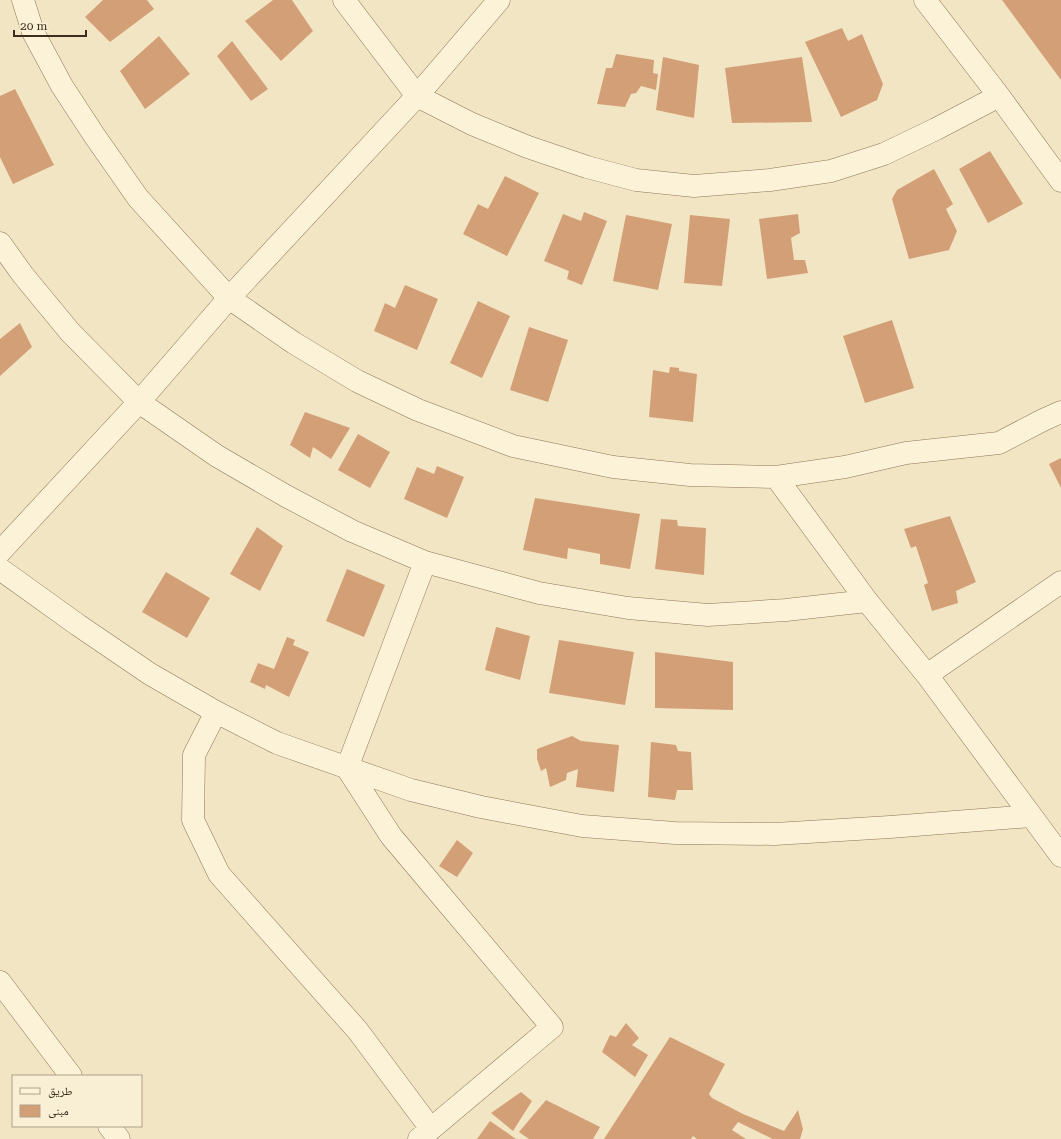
<svg xmlns="http://www.w3.org/2000/svg" width="1061" height="1139" font-family="'Roboto Serif','Noto Naskh Arabic',serif">
<style>
.building{fill:#d39f77}
.lines{fill:none;stroke-linecap:round;stroke-linejoin:round}
.street-casing{stroke:#8e7658;stroke-width:23}
.street{stroke:#fbf2d8;stroke-width:22}
</style>
<rect width="100%" height="100%" fill="#f2e5c4"/>
<path class="building" d="M103,0H147L154,9L110,42L85,17Z
M273,0H292L313,31L281,61L245,21Z
M1002,0H1061V80Z
M842,28L848,41L862,34L883,84L877,100L841,117L805,42Z
M159,36L190,74L145,109L120,71Z
M232,41L268,89L251,101L217,56Z
M616,54L654,60L653,73L658,74L656,90L641,86L636,93L631,94L625,107L597,104L606,68H612Z
M663,57L699,65L694,118L656,110Z
M802,57L812,122L732,123L725,68Z
M15,89L54,165L13,184L0,157V96Z
M990,151L1023,204L988,223L959,169Z
M934,169L953,204L946,209L957,231L949,250L909,259L892,199L897,190Z
M505,176L539,193L507,256L463,234L478,204L488,209Z
M584,212L607,221L582,285L567,279L569,271L544,261L563,214L581,221Z
M798,214L800,233L791,238L794,260H805L808,273L767,279L759,219Z
M626,215L672,224L658,290L613,281Z
M690,215L730,219L722,286L684,283Z
M405,285L438,299L417,350L374,331L385,303L395,308Z
M478,301L510,316L482,378L450,363Z
M892,320L914,388L865,403L843,336Z
M20,323L32,347L0,376V339Z
M529,327L568,340L548,402L510,390Z
M670,367L679,368V371L697,374L693,422L649,417L653,370L669,373Z
M305,412L350,428L331,459L313,447L310,458L290,445Z
M358,434L390,452L370,488L338,470Z
M1061,458V488L1049,464Z
M437,466L464,477L447,518L404,499L417,467L434,474Z
M535,498L640,514L630,569L600,564V554L568,548L567,559L523,550Z
M950,516L976,582L956,591L958,603L932,611L924,585L928,583L916,546L911,548L904,529Z
M661,519L677,520L678,526L706,528L704,575L655,569Z
M257,527L283,546L260,591L230,574Z
M347,569L385,585L364,637L326,621Z
M166,572L210,598L187,638L142,612Z
M496,627L530,636L520,680L485,670Z
M287,637L295,640L293,645L309,652L289,697L266,685L265,689L250,682L258,663L274,669Z
M559,640L634,652L625,705L549,693Z
M655,652L733,662V710L655,708Z
M572,736L581,741L619,745L614,792L576,787L578,769L567,773L566,780L550,787L546,768L541,771L537,759V749Z
M651,742L676,745L678,751L691,752L693,790H677L675,800L648,797Z
M457,840L473,853L457,877L439,866Z
M626,1023L639,1038L632,1045L648,1055L635,1077L602,1052L610,1035L616,1037Z
M670,1037L725,1064L709,1094L712,1098L743,1114L784,1131L798,1110L803,1129L800,1139H773L738,1122L732,1130L746,1139H697L693,1136L691,1139H604Z
M521,1092L532,1101L513,1131L491,1113Z
M546,1100L600,1127L593,1139H529L519,1132Z
M490,1121L516,1139H477Z"/>
<g class="lines">
<defs>
<path id="street" d="M23,0L33,32L62,86L94,135L138,198L229,298L294,343L357,381L418,410L513,446L613,467L690,475L776,477L845,467L906,453L999,443L1043,420L1061,412
M344,0L417,96L472,124L528,147L587,167L636,180L694,186L770,180L831,171L884,154L936,129L999,96
M925,0L999,96L1061,181
M0,243L23,275L70,332L139,402L217,456L286,496L352,531L425,562L539,593L628,608L708,615L786,610L867,601
M776,477L867,601L927,675L1061,856
M0,552L139,402L229,298L417,96L499,0
M0,569L78,625L150,674L216,712L277,743L411,790L481,807L582,826L675,833L775,834L890,827L1031,816
M927,675L1061,582
M216,712L194,755L193,820L219,874L358,1031L431,1129
M0,982L71,1076
M109,1126L119,1139
M419,1139L552,1027L391,836L347,768L425,562"/>
</defs>
<use href="#street" class="street-casing"/>
<use href="#street" class="street"/>
</g>
<rect x="12" y="1075" width="130" height="52" fill="#f8efd4" stroke="#ada18b"/>
<rect x="20" y="1088" width="20" height="6" fill="#fbf2d8" stroke="#ada18b"/>
<text x="48" y="1095" font-size="12" fill="#3d2d1e">طريق</text>
<rect x="20" y="1105" width="20" height="12" fill="#d39f77" stroke="#ada18b"/>
<text x="48" y="1115" font-size="12" fill="#3d2d1e">مبنى</text>
<path d="M14 30v6h72v-6" fill="none" stroke="#3d2d1e" stroke-width="2"/>
<text x="20" y="30" font-size="12" fill="#3d2d1e" stroke="#f8efd4" stroke-width="3" paint-order="stroke">20 m</text>
</svg>
